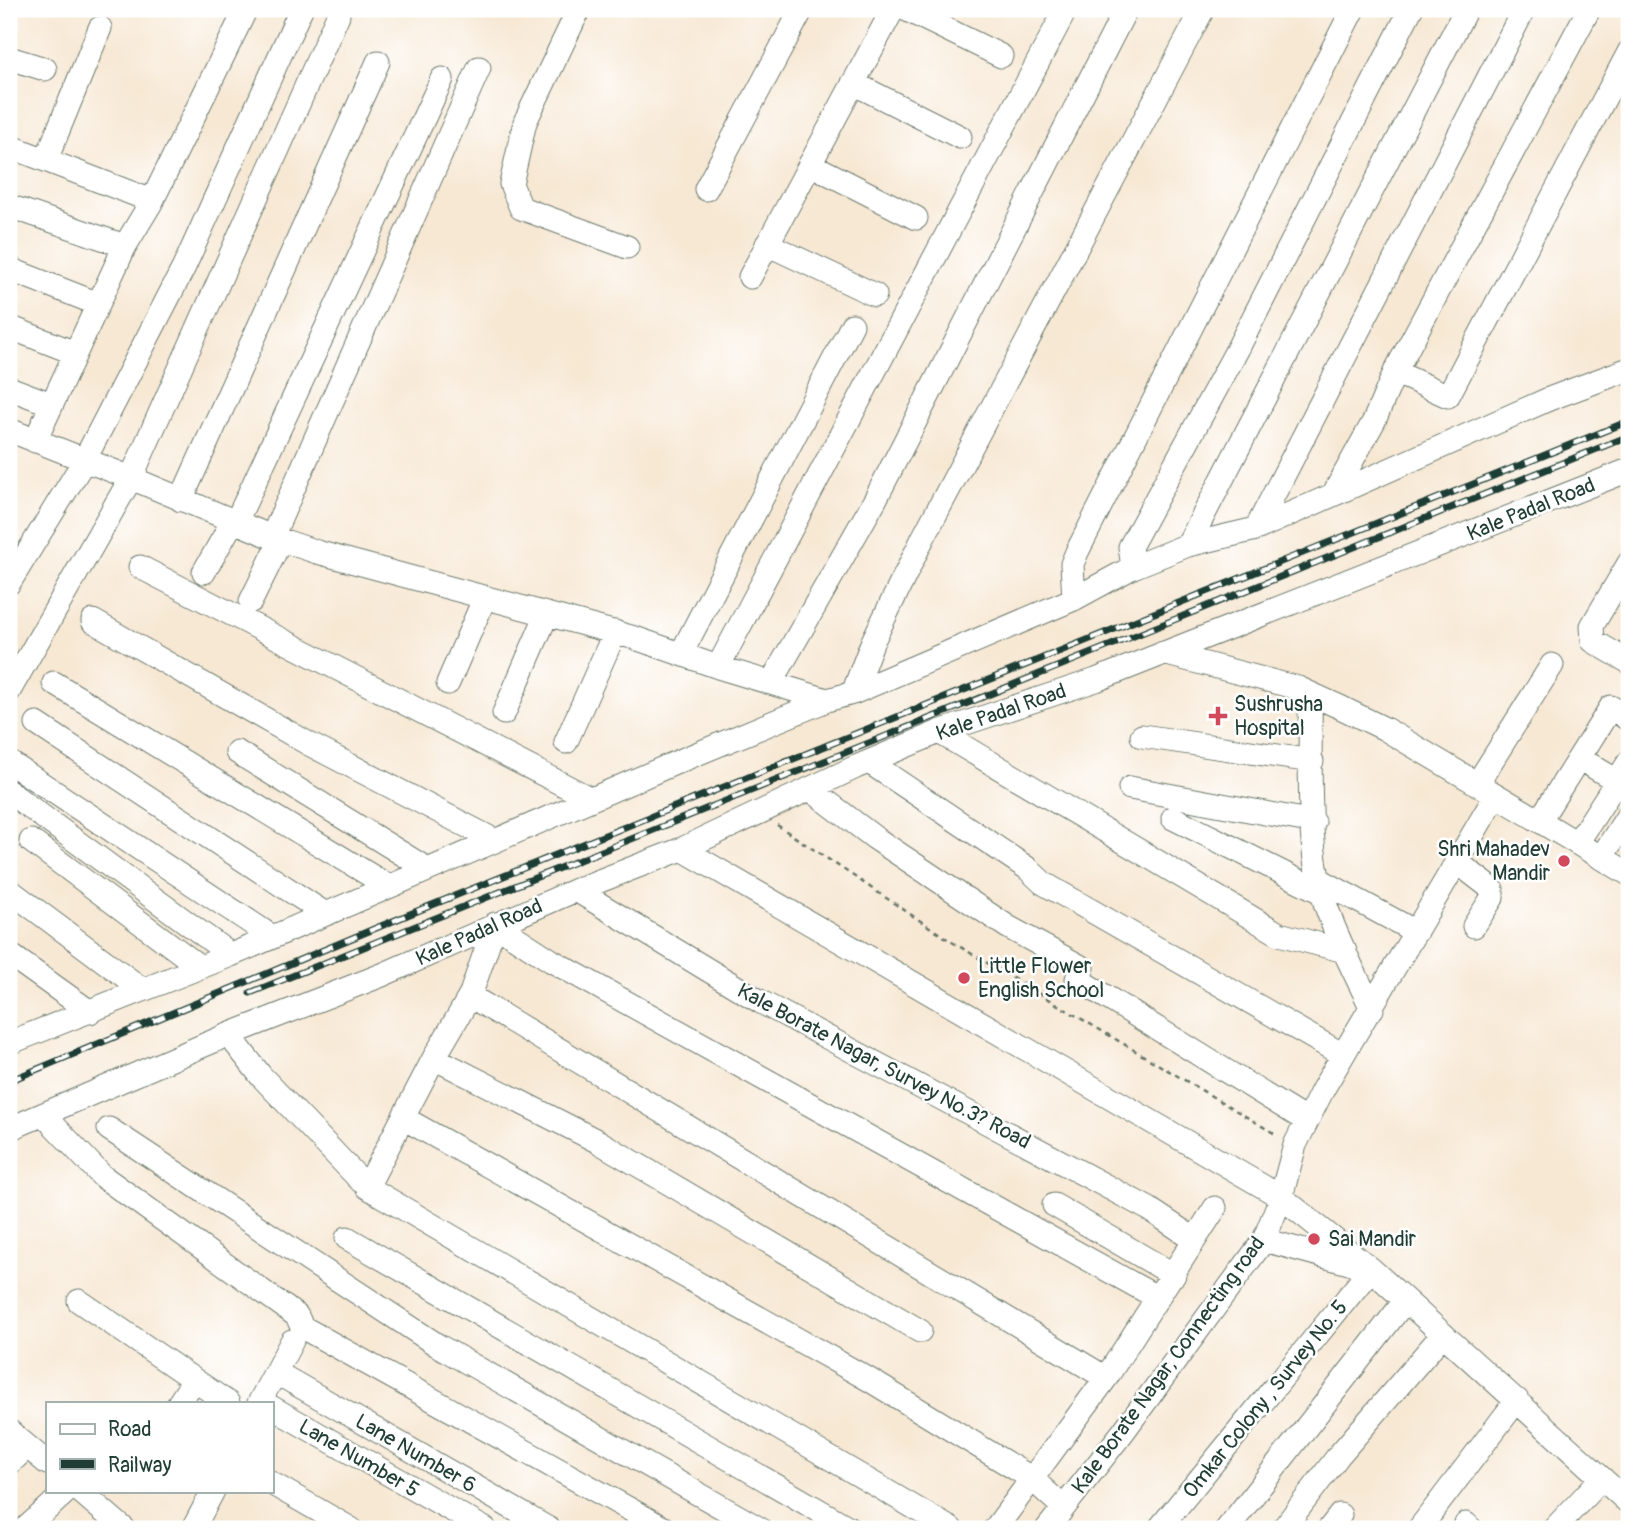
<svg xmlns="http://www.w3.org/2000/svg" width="1638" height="1538" font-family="Pangolin,sans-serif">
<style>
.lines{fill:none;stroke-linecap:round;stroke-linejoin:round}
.minor-casing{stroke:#6b796c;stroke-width:25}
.path{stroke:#6b796c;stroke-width:2.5;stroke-dasharray:5 5;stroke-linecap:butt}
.minor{stroke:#fff;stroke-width:23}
.rail-casing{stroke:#1f3d34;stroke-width:7}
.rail{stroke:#fff;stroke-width:4.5;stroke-dasharray:13;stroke-linecap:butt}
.poi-dot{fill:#d1495b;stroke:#fff;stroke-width:2.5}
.labels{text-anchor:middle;stroke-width:5;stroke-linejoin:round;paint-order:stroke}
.street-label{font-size:21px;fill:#1f3d34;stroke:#fff}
.poi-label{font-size:21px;fill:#1f3d34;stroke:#fff;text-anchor:start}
</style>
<rect width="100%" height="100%" fill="#fff"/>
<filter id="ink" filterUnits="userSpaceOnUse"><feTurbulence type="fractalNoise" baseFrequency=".0143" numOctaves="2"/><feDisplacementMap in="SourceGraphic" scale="14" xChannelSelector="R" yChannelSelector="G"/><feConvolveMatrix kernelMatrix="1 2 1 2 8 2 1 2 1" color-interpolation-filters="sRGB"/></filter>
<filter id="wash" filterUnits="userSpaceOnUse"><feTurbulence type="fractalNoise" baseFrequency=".00686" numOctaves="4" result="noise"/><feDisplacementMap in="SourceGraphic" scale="28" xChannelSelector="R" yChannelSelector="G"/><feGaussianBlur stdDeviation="1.57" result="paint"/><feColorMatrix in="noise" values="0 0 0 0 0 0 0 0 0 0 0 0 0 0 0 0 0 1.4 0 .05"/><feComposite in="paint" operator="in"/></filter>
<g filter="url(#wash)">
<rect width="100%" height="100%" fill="#f7e8d4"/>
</g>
<g filter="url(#ink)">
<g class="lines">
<defs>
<path id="minor" d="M579,9L525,122L511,184L521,208L627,247
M905,9L1001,56
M1524,9L1256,529L1549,399L1629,369
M1589,9L1395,372L1448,396L1629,52
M9,58L45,69
M853,83L960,137
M9,146L152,201
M46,160L100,28
M810,164L916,218
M706,189L802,9
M9,206L125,246
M767,244L875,295
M9,269L98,304
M750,277L893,9
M9,327L75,353
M9,388L51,404
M9,430L131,478L338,15
M35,441L125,246L152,201L246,9
M1333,495L1374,421L1395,372
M181,500L378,62
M236,522L442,79
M1256,529L1188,545L1466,9
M272,537L479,68
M1188,545L1133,567L1130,547L1237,350L1411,9
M1629,563L1592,626L1593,641L1629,662
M140,567L591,799
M204,572L233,521
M9,583L84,461L184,267L301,9
M1074,599L1072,564L1077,552L1353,9
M251,601L281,540
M93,621L309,744L494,840
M1163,653L1298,688L1342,708L1385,729L1629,874
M681,654L852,325
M718,667L1066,9
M54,683L388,886
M448,683L485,597
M771,683L875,500L1126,9
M9,691L131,478L272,537L317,552L635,638L718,667L827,700
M853,693L872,643L923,538L1203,9
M1310,694C1311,746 1308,808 1315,860C1322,913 1350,962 1372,1009
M504,713L547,614
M37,724L324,913
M939,732L1279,934L1345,951
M1142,736L1312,761
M566,742L615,632
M237,752L427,869
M1579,758L1617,781
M9,762L271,936
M869,762L1027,868L1043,883L1343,1055
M1477,784L1552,665
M1130,788L1314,822
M810,789L875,838L1008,927L1083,968L1077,979L1307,1121
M9,792L231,955
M1173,818L1323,893
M1540,820L1611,707L1629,720
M31,841L200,967
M1577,843L1629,762
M682,849L1281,1197L1371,1269L1629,1503
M1601,858L1629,814
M1457,862L1492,889V898L1474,926
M1320,880L1416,932
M9,890L143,990
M576,890L761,1002L1149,1209L1194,1239
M9,954L90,1012
M470,996L1106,1378
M229,1035L261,1076L361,1181
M9,1043L231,955L682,760L827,700L853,693L1074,599L1133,567
M434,1058L599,1142L920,1331
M44,1115L102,1176L297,1316L302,1327L665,1529
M405,1119L868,1379L1031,1478L1063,1507
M9,1129L223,1037L382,975L576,890L682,849L856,767L939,732L1096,680L1629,470
M109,1129L437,1345L760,1529
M1054,1205L1174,1275
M347,1238L851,1529
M79,1301L228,1403
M284,1377L549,1529
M179,1403L194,1380
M259,1403L292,1341
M271,1407L485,1529
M9,1431L47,1463
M9,1464L27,1447
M271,1483L351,1529
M80,1491L124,1529
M1466,1524L1471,1529
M25,1529L67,1491
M193,1529L213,1491
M951,1529L367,1187L434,1058L470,996L495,924L552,961L1158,1298
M995,1529L1106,1378L1215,1208
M1047,1529L1123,1432L1264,1240L1281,1197L1295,1145L1323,1089L1496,795
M1159,1529L1371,1269L1264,1240
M1227,1529L1405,1301
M1283,1529L1339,1455L1443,1334
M1329,1529L1340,1515
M1419,1529L1517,1400
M1554,1529L1602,1478"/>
</defs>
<use href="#minor" class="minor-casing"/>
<path class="path" d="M777,825L952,942L1277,1135"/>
<use href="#minor" class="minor"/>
<defs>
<path id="rail" d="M250,993L1629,436
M9,1081L405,916L1629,421"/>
</defs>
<use href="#rail" class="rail-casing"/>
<use href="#rail" class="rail"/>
</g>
</g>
<g class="poi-dot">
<path d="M1214.5 705.5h7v7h7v7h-7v7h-7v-7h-7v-7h7z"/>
<circle cx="1564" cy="861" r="7"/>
<circle cx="964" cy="978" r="7"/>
<circle cx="1314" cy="1239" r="7"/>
</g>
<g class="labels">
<g class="street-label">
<text transform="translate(1531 509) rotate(-22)" y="7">Kale Padal Road</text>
<text transform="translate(1001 712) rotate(-19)" y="7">Kale Padal Road</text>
<text transform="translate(479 932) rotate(-24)" y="7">Kale Padal Road</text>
<text transform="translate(884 1066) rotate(28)" y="7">Kale Borate Nagar, Survey No.3? Road</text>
<text transform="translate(1168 1365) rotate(-54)" y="7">Kale Borate Nagar, Connecting road</text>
<text transform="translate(1265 1399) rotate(-51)" y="7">Omkar Colony , Survey No. 5</text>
<text transform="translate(416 1453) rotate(30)" y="7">Lane Number 6</text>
<text transform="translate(359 1458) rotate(30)" y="7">Lane Number 5</text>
</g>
<g class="poi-label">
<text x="1234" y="711">Sushrusha<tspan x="1234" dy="24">Hospital</tspan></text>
<text x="1550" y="856" text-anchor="end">Shri Mahadev<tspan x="1550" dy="24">Mandir</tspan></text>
<text x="978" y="973">Little Flower<tspan x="978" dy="24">English School</tspan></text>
<text x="1328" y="1246">Sai Mandir</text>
</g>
</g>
<rect width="1638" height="1538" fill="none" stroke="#fff" stroke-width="35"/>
<rect x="46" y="1402" width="228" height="91" fill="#ffffff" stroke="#a5b1ae" stroke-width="2"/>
<rect x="60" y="1424" width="35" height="10" fill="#ffffff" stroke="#a5b1ae" stroke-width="2"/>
<text x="108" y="1436" font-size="21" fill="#1f3d34">Road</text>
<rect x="60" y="1459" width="35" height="10" fill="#1f3d34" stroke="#a5b1ae" stroke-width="2"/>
<text x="108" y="1472" font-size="21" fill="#1f3d34">Railway</text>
</svg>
